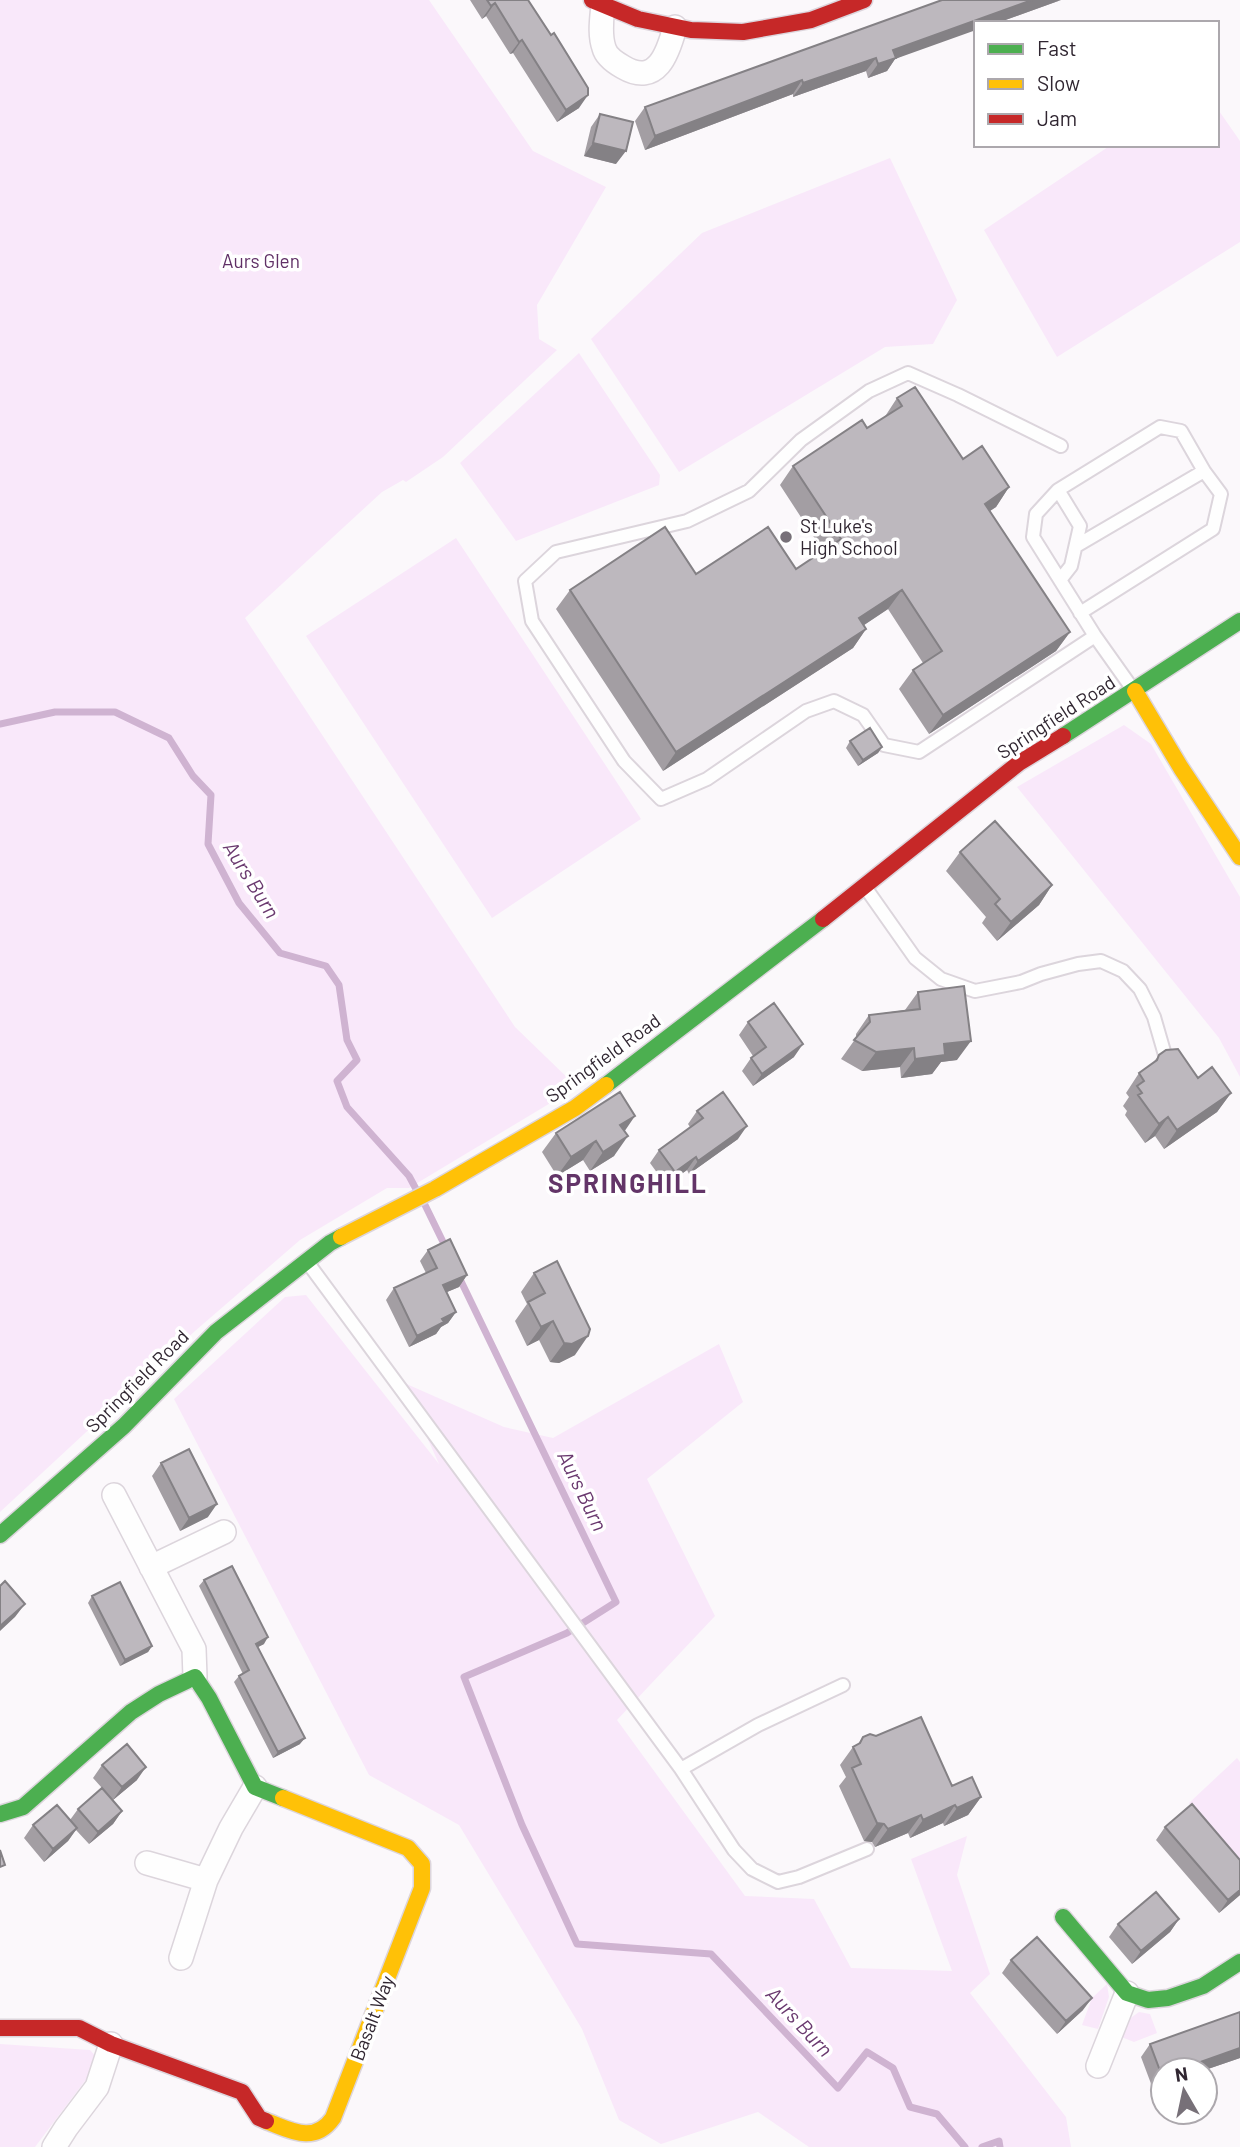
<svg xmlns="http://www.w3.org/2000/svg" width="1240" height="2147" font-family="Barlow,sans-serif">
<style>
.green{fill:#f9e8fa}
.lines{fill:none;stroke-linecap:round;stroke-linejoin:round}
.stream{stroke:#cfb3d1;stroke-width:7}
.lane-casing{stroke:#dcd5dc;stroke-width:16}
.street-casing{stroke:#dcd5dc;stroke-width:26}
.fast-casing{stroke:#dcd5dc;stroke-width:19}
.slow-casing{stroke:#dcd5dc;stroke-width:19}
.jam-casing{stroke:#dcd5dc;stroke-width:19}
.lane{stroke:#fefefe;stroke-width:12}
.street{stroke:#fefefe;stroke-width:23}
.fast{stroke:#4caf50;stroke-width:16}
.slow{stroke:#ffc107;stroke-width:16}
.jam{stroke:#c62828;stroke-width:16}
.wall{fill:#a39ea3}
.shaded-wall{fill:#848185}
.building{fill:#bdb8be;stroke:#848185;stroke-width:2}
.poi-dot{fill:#777078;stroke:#fff;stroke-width:2.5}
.labels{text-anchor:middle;stroke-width:7;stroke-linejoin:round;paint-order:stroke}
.park-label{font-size:19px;fill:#603066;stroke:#fff}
.poi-label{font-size:19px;fill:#302631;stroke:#fff;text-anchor:start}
.street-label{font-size:19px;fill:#302631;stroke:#fff}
.water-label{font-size:21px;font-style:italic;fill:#6a396f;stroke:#fff}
.district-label{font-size:26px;font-weight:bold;letter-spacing:2px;fill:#633568;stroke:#fff}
</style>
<rect width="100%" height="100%" fill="#fbf8fb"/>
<path class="green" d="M0,0H429L533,151L606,187L537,305L539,339L557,350L443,457L406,482L403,480L382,492L245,618L515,1027L577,1087L409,1188H387L300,1240L195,1331L0,1512Z
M1217,108L1240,141V242L1057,357L984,230L1111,145H1217Z
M890,158L957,300L933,344L885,347L679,472L591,339L702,233Z
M579,353L660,475L659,485L516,541L460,463Z
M456,538L641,819L492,918L306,636Z
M1124,725L1151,744L1240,897V1077L1219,1038L1017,787Z
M306,1295L439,1464L402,1382L504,1427L553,1438L719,1344L743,1402L647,1479L715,1616L617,1720L745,1896L814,1899L851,1968L952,1971L911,1859L967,1836L957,1875L990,1974L970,1993L1066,2117L1071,2147H809L758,2112L661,2144L619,2120L582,2029L459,1825L369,1775L174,1399L285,1297Z
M1237,1758L1240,1762V1863L1189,1803Z
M1107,1984L1109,1997L1098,2029L1082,2025L1092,1998Z
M1139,2012L1150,2014L1157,2033L1134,2042L1119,2036L1125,2022Z
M0,2044L90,2050L100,2061L35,2147H0Z"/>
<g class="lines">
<path class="stream" d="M0,724L55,712H115L169,738L193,776L211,795L208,844L239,903L280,953L326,966L339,985L347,1040L357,1060L337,1081L347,1107L409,1176L416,1189
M425,1205L446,1248
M458,1275L616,1602L567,1633L464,1677L522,1825L577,1944L711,1954L838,2088L867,2052L893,2068L910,2107L937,2114L965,2147
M982,2147L999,2141L1000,2147"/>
<defs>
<path id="lane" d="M1061,446L958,395L908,373L869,391L801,440L749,491L687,521L556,552L525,581L532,621L624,761L661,799L707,779L806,711L834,701L863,715L884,745L919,752L1095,636
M1058,490L1080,526L1071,566L1060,580
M1076,546L1204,471
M1080,613L1213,529L1221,494L1204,471L1181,431L1160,427L1058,490L1036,514L1033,537L1095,636L1134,691
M865,887L915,958L941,979L975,991L1021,982L1041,974L1078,964L1101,961L1123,971L1140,989L1154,1017L1165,1055
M308,1263L681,1769L734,1850L752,1869L778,1882L799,1877L867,1849
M681,1769L758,1725L843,1685"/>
<path id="street" d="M603,4C602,18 599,34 604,48C606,56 616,63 623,67C657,87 668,53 675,27
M114,1495L194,1649L195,1677
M151,1567L224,1532
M147,1863L206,1880
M181,1958L206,1880L231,1828L255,1787
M1098,2066L1127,1993
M54,2147L66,2128L97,2087L111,2044"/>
<path id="fast" d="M1063,736L1240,621
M606,1085L823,919
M0,1535L124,1426L216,1332L330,1243L341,1237
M0,1814L23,1807L131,1712L159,1694L195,1677L209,1698L255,1787L283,1798
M1063,1917L1127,1993L1148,2000L1168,1998L1203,1986L1240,1962"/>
<path id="slow" d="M1135,691L1181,768L1240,857
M341,1237L435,1189L575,1108L606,1085
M266,2121C290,2130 314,2145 333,2118L422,1888V1864L408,1848L283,1798"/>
<path id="jam" d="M592,0L638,19L691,30L743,32L811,20L864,0
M823,919L1019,763L1063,736
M0,2028H79L111,2044L242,2092L259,2118L266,2121"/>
</defs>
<use href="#lane" class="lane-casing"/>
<use href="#street" class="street-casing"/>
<use href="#fast" class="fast-casing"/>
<use href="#slow" class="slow-casing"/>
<use href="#jam" class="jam-casing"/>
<use href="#lane" class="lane"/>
<use href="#street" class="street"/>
<use href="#fast" class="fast"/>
<use href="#slow" class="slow"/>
<use href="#jam" class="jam"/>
</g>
<path class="wall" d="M470,0H528L579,108L557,122L513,53L510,54L486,16L482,19Z
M1061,0L997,23H976L895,59L887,71L868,78L866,71L793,97V94L645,150L635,121L645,107Z
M600,114L616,164L584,156L591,127Z
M897,398L963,459L1009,487L996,507L990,511L1070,632L1056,651L929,734L899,689L913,670L923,663L888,609L864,625L866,629L853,648L663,771L556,609L570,590L696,574L796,569L823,551L780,485L793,466L867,428L884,418Z
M850,741L882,747L878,753L858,766L846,748Z
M960,852L1052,885L1039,905L997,941L982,923L986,917L946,871Z
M918,992L957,1060L941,1062L932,1074L901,1078L900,1067L862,1071L841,1059L856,1038V1034L869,1015L905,1010Z
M748,1022L794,1057L753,1086L742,1071L751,1058L753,1056L739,1035Z
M1159,1055L1198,1078L1231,1093L1217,1112L1164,1149L1155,1136L1145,1143L1125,1115L1127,1111L1123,1106L1129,1097L1126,1093L1139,1073L1153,1063Z
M697,1111L738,1139L689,1174L687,1170L666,1185L650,1163L659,1150L690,1127L688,1124Z
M624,1131L614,1156L590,1171L583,1160L557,1176L542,1152L556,1133Z
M428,1250L467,1275L459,1287L447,1292L456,1312L448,1323L441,1327L436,1334L409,1347L386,1300L394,1288L426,1273L420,1261Z
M557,1261L575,1355L559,1363L550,1362L539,1340L527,1346L515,1321L527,1304L521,1292L534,1273Z
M161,1463L208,1517L180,1531L152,1476Z
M204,1580L264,1644L258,1647L300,1744L273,1758L234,1682L239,1676L243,1674L199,1586Z
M92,1596L152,1646L148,1652L120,1666L88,1603Z
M863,1737L952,1786L981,1797L968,1815L944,1826L943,1823L910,1838L908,1833L875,1847L872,1842L864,1841L839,1786L846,1777L840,1765L853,1747L858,1744Z
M102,1765L137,1780L113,1800L122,1811L113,1824L89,1844L76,1830L68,1841L44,1862L24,1838L33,1825L70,1820L78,1809L102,1788L93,1778Z
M1165,1827L1240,1895L1219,1913L1156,1840Z
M1179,1919L1170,1932L1132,1964L1109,1937L1118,1924Z
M1011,1960L1083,2010L1057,2034L1002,1973Z
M1150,2044L1240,2058L1205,2070H1163V2085L1153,2089L1141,2057Z"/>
<path class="shaded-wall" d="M1032,0H1061L997,23H976V30L895,59L887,71L868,78L878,64L893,50Z
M495,3L486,16L482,19L491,6Z
M522,40L513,53L510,54L519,42Z
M876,58L866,71L793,97L803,83Z
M802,80L793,94L645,150L655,136Z
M588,95L579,108L557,122L566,110Z
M593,143L626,151L616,164L584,156Z
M1009,487L996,507L971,523L985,504Z
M902,590L888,609L846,637L859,618Z
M866,629L853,648L663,771L676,752Z
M1070,632L1056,651L929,734L943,715Z
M882,747L878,753L858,766L863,760Z
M1052,885L1039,905L997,941L1011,922Z
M971,1041L957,1060L941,1062L932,1074L901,1078L915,1059L944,1044Z
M803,1044L794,1057L753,1086L762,1074Z
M914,1048L900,1067L862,1071L876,1052Z
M1231,1093L1217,1112L1164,1149L1177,1130Z
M635,1116L622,1135L620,1125Z
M1168,1117L1155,1136L1145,1143L1159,1124Z
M747,1126L738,1139L689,1174L698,1161Z
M628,1136L614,1156L590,1171L603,1152Z
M596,1141L583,1160L557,1176L571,1157Z
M696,1157L687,1170L666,1185L675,1172Z
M467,1275L459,1287L435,1297L443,1285Z
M456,1312L448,1323L441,1327L436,1334L409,1347L417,1336L442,1319Z
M553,1321L539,1340L527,1346L541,1327Z
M588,1336L575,1355L559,1363L550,1362L564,1343Z
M217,1504L208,1517L180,1531L189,1518Z
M25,1604L15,1617L0,1631V1626Z
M268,1637L264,1644L252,1650L256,1644Z
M152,1646L148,1652L120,1666L125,1660Z
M305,1738L300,1744L273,1758L278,1752Z
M146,1767L137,1780L113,1800L122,1787Z
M981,1797L968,1815L944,1826L957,1808Z
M955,1805L943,1823L910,1838L923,1820Z
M122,1811L113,1824L89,1844L98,1832Z
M921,1815L908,1833L875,1847L888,1829Z
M877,1823L884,1824L872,1842L864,1841Z
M77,1828L68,1841L44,1862L53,1849Z
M1240,1890V1895L1219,1913L1228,1900Z
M1179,1919L1170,1932L1132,1964L1141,1951Z
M1092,1998L1083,2010L1057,2034L1066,2021Z
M1240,2048V2058L1205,2070H1178Z
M1163,2075V2085L1153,2089L1162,2076Z"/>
<path class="building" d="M487,0H528L551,35L554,33L588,88V95L566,110L522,40L519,42L495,3L491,6Z
M942,0H1032L893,50L896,58L878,64L876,58L803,83L802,80L655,136L645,107Z
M600,114L633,122L626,151L593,143Z
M915,387L963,459L982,446L1009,487L985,504L1070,632L943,715L913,670L942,651L902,590L859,618L866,629L676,752L570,590L665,527L696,574L768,527L796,569L841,539L793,466L862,420L867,428L902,406L897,398Z
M870,728L882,747L863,760L850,741Z
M995,821L1052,885L1011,922L995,904L1000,899L960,852Z
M964,986L971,1041L944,1044L945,1055L915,1059L914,1048L876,1052L854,1040L870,1022L869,1015L920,1009L918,992Z
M774,1003L803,1044L762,1074L751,1058L766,1047L748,1022Z
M1178,1049L1198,1078L1212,1067L1231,1093L1177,1130L1168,1117L1159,1124L1138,1095L1142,1093L1137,1086L1144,1081L1139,1073L1157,1060L1159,1055L1166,1050Z
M620,1092L635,1116L620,1125L628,1136L603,1152L596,1141L571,1157L556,1133Z
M723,1092L747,1126L698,1161L696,1157L675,1172L659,1150L703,1118L697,1111Z
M450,1239L467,1275L443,1285L456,1312L442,1319L444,1322L417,1336L394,1288L437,1268L428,1250Z
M557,1261L590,1329L588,1336L572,1344L564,1343L553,1321L541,1327L528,1302L545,1293L534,1273Z
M189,1449L217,1504L189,1518L161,1463Z
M232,1566L268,1637L256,1644L305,1738L278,1752L239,1676L249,1670L204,1580Z
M5,1581L25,1604L0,1626V1586Z
M120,1582L152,1646L125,1660L92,1596Z
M921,1717L952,1786L972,1777L981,1797L957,1808L955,1805L923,1820L921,1815L888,1829L884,1824L877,1823L852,1768L861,1764L853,1747L860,1743L863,1737L870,1734L876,1736Z
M127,1744L146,1767L122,1787L102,1765Z
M102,1788L122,1811L98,1832L78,1809Z
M1192,1804L1240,1860V1890L1228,1900L1165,1827Z
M57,1805L77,1828L53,1849L33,1825Z
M0,1850L5,1865L0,1867Z
M1156,1892L1179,1919L1141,1951L1118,1924Z
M1037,1937L1092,1998L1066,2021L1011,1960Z
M1240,2012V2048L1178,2070H1163V2075L1162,2076L1150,2044Z"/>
<circle class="poi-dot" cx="786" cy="537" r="7"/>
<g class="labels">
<g class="park-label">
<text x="261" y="268">Aurs Glen</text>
</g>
<g class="poi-label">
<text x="800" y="533">St Luke's<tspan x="800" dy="22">High School</tspan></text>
</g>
<g class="street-label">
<text transform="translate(1056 717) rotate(-33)" y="7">Springfield Road</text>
<text transform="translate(603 1058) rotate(-36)" y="7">Springfield Road</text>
<text transform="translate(137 1381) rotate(-45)" y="7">Springfield Road</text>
<text transform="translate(372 2018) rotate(-69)" y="7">Basalt Way</text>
</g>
<g class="water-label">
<text transform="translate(251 880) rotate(58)" y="7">Aurs Burn</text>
<text transform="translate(582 1491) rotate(64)" y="7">Aurs Burn</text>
<text transform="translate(799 2022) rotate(47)" y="7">Aurs Burn</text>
</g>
<g class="district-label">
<text x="628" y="1193">SPRINGHILL</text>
</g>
</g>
<rect x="974" y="21" width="245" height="126" fill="#ffffff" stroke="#aca8ad" stroke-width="2"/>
<rect x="988" y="44" width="35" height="10" fill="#4caf50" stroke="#aca8ad" stroke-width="2"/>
<text x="1037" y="56" font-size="21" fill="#302631">Fast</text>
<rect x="988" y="79" width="35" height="10" fill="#ffc107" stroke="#aca8ad" stroke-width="2"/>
<text x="1037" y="91" font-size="21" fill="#302631">Slow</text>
<rect x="988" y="114" width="35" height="10" fill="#c62828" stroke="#aca8ad" stroke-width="2"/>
<text x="1037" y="126" font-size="21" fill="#302631">Jam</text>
<g transform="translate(1184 2091) rotate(351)"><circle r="33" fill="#ffffff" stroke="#aca8ad" stroke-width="2"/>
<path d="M0-5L12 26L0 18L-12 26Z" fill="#777078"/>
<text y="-10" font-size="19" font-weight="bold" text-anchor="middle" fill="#302631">N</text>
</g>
</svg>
